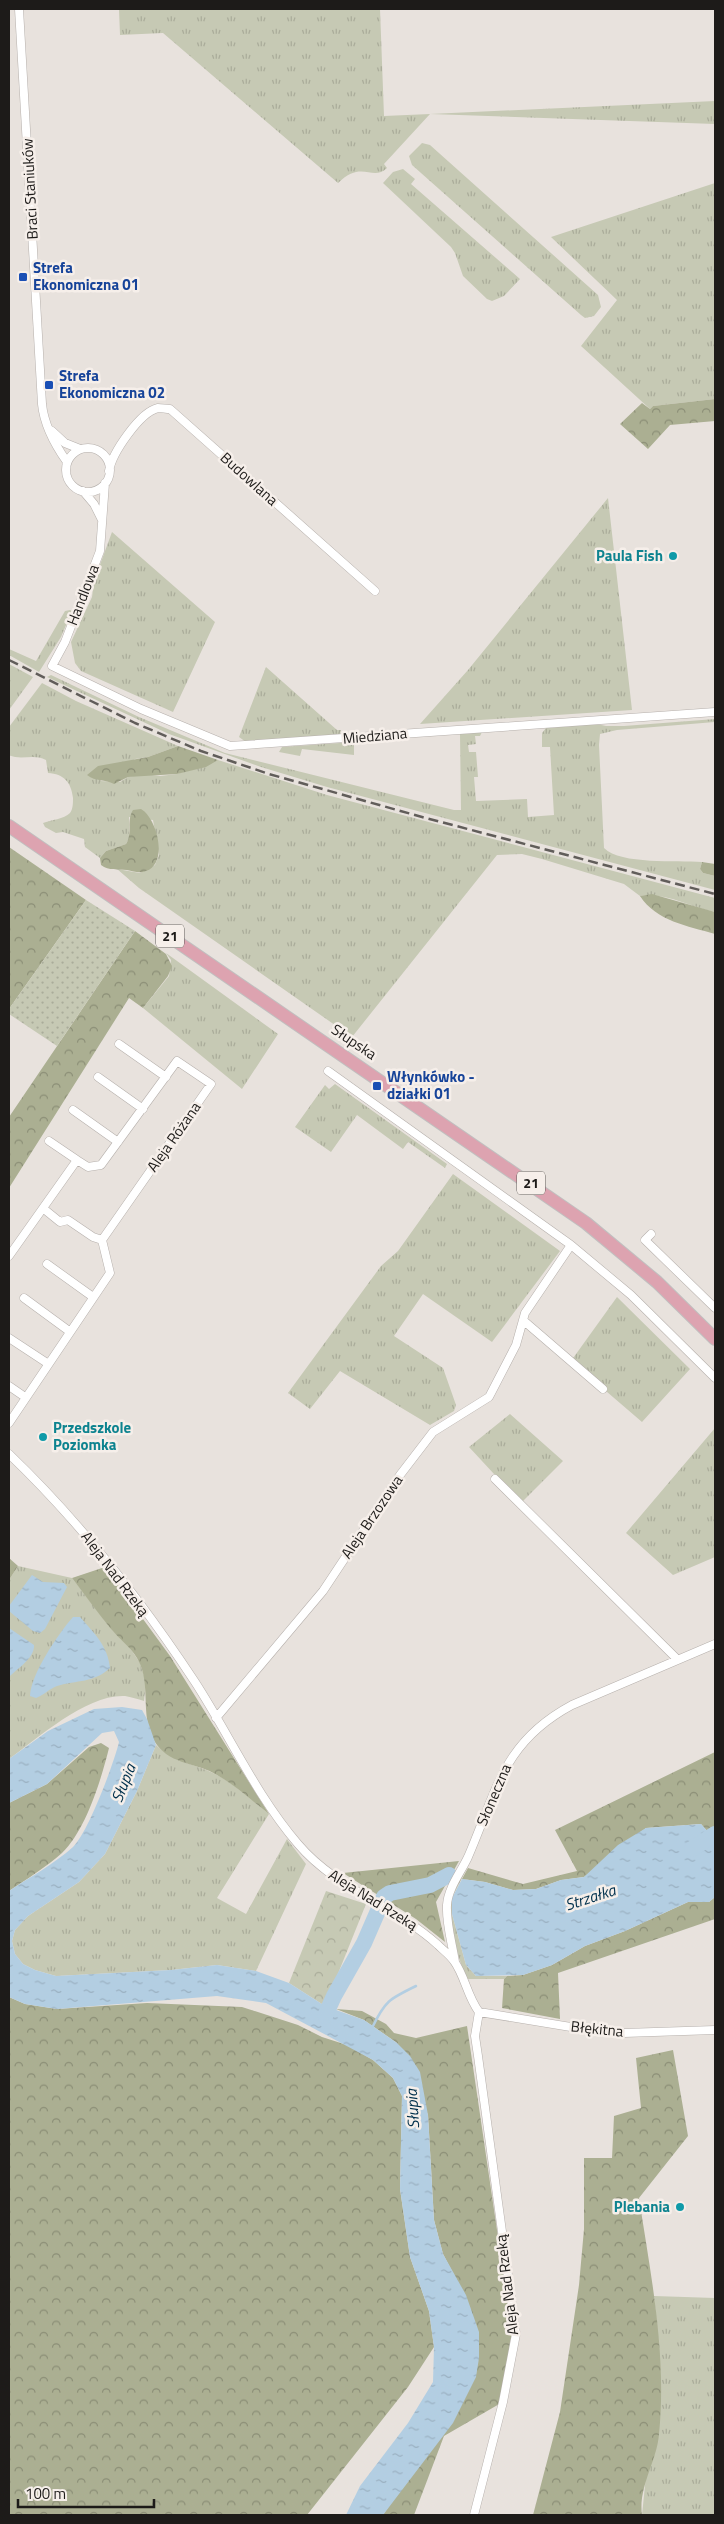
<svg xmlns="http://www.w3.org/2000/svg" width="724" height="2524" font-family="'Titillium Web',sans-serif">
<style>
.grass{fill:url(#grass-tufts)}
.forest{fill:url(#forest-crowns)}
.park{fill:url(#park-crowns)}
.garden{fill:url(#garden-dots)}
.water{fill:url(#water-ripples)}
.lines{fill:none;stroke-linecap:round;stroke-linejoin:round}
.stream{stroke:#b3cee2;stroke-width:2.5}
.river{stroke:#b3cee2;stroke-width:16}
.street-casing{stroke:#b6b0ac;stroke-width:9}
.primary-casing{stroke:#c0bfbf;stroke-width:14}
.street{stroke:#fff;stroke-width:8}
.primary{stroke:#dda3b0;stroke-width:12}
.rail{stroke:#615d5a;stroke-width:2.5;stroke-dasharray:10 5;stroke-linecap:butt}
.transit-dot{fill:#1a4fb4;stroke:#f6efea;stroke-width:2}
.culture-dot{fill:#0f9aa8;stroke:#f6efea;stroke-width:2}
.labels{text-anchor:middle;stroke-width:5;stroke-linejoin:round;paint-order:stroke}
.shield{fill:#f6efea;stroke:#5e5b58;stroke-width:1}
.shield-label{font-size:14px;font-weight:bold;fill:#1d1b19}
.street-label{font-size:15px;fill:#1d1b19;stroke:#f6efea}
.transit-label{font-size:15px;font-weight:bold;fill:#164399;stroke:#f6efea;text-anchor:start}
.culture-label{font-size:15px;font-weight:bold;fill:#0d838f;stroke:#f6efea;text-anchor:end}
.water-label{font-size:16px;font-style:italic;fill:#00304c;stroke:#f6efea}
</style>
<defs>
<pattern id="grass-tufts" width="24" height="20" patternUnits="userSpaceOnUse" patternTransform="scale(1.25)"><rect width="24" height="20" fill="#c6c9b4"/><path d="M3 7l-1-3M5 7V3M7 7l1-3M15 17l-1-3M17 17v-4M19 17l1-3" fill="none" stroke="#aaac9a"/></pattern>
<pattern id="forest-crowns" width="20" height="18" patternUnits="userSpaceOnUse" patternTransform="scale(1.25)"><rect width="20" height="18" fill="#abaf92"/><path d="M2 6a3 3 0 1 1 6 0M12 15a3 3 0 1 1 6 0" fill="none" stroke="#8b8e76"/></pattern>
<pattern id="park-crowns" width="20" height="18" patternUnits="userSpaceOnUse" patternTransform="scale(1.25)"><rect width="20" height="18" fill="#c6c9b4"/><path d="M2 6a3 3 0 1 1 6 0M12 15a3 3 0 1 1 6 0" fill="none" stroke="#aaac9a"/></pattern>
<pattern id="garden-dots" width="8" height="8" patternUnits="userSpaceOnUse" patternTransform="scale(1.25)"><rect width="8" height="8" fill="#c6c9b4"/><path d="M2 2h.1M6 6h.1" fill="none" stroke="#aaac9a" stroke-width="1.8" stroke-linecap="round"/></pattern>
<pattern id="water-ripples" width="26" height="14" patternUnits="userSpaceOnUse" patternTransform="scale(1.25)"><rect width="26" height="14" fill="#b3cee2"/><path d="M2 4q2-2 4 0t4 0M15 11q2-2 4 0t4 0" fill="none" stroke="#9ab0c1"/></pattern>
</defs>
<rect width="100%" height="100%" fill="#e8e2dd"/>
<path class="grass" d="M119,9H380L384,116L430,114L715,101V124L430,114L384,164L387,168C372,182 362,159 338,183L163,33L120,35Z
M422,143L430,145L598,295L601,307L594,316L585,318L581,315L412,165L409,156Z
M403,169L415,179L411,184L520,279L504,296L492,301L487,299L463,276L455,253L451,247L383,183L393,172Z
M715,183V399L653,406L650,409L581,346L617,300L551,237Z
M608,498L632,710L420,724L468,670Z
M112,532L215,622L173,712L81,671L75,663L71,642L92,597L94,581Z
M70,610L72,611L61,637L39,672L9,655V649L36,661L65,611Z
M9,664L33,677L9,710Z
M266,667L337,730H341L340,734L246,742L239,737Z
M51,675L139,717L225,753L454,810H461L460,734L482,732L480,736H475L476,744L468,745L469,752H476L478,777H474L476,801L527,799L528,817L554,815L550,747H542V733L546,728L597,724L606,726H624L715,719V722L617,730L600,734L599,745L604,848C621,865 677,860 702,862L700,869L703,873L715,876V890L327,787L261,767L169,734L47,677Z
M42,683L76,701L178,746L148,757L135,759L100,781L120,782L128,777L144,774L160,776L177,774L218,760L327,795L715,898V912C690,907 665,892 640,896L624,884L542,859L522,854L497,855L352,1037L139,888L117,869L140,873L155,865L159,855L153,820L129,817V838L126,844L106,851L100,858L85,847L84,839L63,832L56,833L45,827L43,823C51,820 64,819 70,813C73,809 73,803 73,798C71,782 64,774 48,773L46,760C33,753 22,761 9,755V727Z
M354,742V755L302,749L300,756L279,752L282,747Z
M166,953L278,1034L242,1089L143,1008L169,976L171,960Z
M335,1084L447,1164L445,1168L408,1142L403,1149L357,1115L331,1152L295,1127L325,1085L329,1089Z
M453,1174L560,1251L492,1342L423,1294L394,1336L443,1368L456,1405L454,1411L430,1425L340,1371L310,1409L288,1393L381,1266L398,1251Z
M617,1297L690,1369L642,1422L571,1361Z
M510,1414L563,1461L521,1503L469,1447Z
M715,1428V1557L673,1575L626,1533Z
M18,1566L72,1578L113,1631L126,1642L140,1663L146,1682L144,1701C138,1699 131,1697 125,1696C87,1694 38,1738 9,1759V1580Z
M156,1745C175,1763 193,1763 215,1774C234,1783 252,1801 269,1814L217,1898L246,1914L287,1839L306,1864L256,1971L217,1965L171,1970L56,1976L35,1970L23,1964L15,1954L12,1941L15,1930L28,1916L79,1882L105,1854L137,1791Z
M467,1868L452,1898V1914L466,1965L476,1976H507L504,1979H467C458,1957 442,1914 453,1891C456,1883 462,1875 467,1868Z
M654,2296L715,2298V2515H642L659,2347Z"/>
<path class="forest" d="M715,399V421L670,425L648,449L620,424L642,403L650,409L653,406Z
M178,746L218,760L206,767L177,774L128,777L114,784C105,779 96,782 87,775L98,766L148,757Z
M141,809C157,818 169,863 146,871C139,874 134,871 127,870C118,869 109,871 101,865L100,858L106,851L126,844C133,833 126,821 133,810Z
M9,847L86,900L9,1009Z
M702,862L715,864V876L703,873L700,869Z
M652,894L715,912V934C688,926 656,921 640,896Z
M135,931L166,954L172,966L168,976L143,1008L129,998L9,1188V1117Z
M9,1558L18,1566L9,1580Z
M105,1567L170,1656L269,1814C252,1801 235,1785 217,1775C198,1763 172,1765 157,1745C139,1721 151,1689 140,1664C134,1649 121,1641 111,1629C98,1613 85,1595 72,1578Z
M101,1743L109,1748C101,1780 86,1830 62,1853C46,1867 27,1879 9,1891V1803L47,1784L89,1747Z
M715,1752V1840L701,1824L646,1828L584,1877L561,1880L536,1889L513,1890L485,1882L462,1879L468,1868L523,1884L577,1871L555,1830Z
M459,1861L436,1902L445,1942L416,1919L343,1873Z
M715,1897V1919L558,1973L560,2019L502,2008L504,1979L507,1976L523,1975L552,1965L585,1946L625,1931L688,1902H709Z
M9,1997L25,2004L57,2009L147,2003L242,2007L298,2025L322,2037L347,2045L373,2060L393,2078L402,2096L400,2189L410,2257L429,2311L434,2347L408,2387L307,2515H9Z
M336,2009L362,2011L386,2024L394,2033L416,2038L467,2026L512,2332L501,2403L444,2436L414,2515H383L431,2439L454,2275L443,2254L434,2220L428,2115L397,2043L364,2020Z
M673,2050L688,2136L639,2198C651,2276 667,2355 659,2434C657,2461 638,2487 642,2515H533L560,2412L579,2285L584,2229V2158H612L614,2116L641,2108L636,2058Z"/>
<path class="park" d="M326,1891L366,1904L325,2006L289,1983Z"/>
<path class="garden" d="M86,900L135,931L57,1046L9,1014V1009Z"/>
<path class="water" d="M32,1575L43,1582L64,1583L67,1587L45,1629L40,1633L33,1631L9,1611V1606Z
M73,1617H80C94,1633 108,1646 110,1668C94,1683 77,1680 57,1686C49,1689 44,1695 36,1698L30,1696C31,1674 58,1634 73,1617Z
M9,1628L34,1645C35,1658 17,1669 9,1677Z
M122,1707L142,1710L147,1719L156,1745L137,1791L105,1854L79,1882L28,1916L15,1930L12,1941L15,1954L23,1964L35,1970L56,1976L171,1970L217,1965L256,1971L289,1983L325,2006L364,2020L397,2043L410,2056L420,2072L428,2115L434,2220L443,2254L466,2295L479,2332V2358L476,2377L453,2423L383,2515H346L360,2486L408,2423L433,2382L434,2347L429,2311L410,2257L400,2189L402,2096L393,2078L373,2060L266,2003L217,1996L57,2009L25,2004L9,1997V1891C30,1877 54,1864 73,1847C88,1833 114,1763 119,1742L114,1731L102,1733L47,1784L9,1803V1759L48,1731L94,1709Z
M701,1824L715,1840V1897L709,1902H688L625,1931L585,1946L552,1965L523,1975L476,1976L466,1965L452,1914V1898L462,1879L485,1882L513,1890L536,1889L561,1880L584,1877L618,1845L646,1828Z"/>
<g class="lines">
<path class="stream" d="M372,2028C385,2001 389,1999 416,1986"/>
<path class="river" d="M692,1849L715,1834
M325,2016L334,1996L364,1943L384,1897L390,1893L430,1885L449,1875"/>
<defs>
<path id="street" d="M19,9L42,404C44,425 55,445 67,462
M52,431L65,443L80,449
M66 470a22 22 0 1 1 44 0a22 22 0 1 1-44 0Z
M109,471C112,453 140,412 158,408C162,408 166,409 170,409L375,591
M105,483L100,551L65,642L52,666L141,709L230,746L715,712
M83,491L94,504L102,520
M119,1044L166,1077
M328,1071L571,1245L631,1295L715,1378
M98,1077L143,1109
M73,1110L118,1142
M49,1141L77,1160
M44,1209L60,1222L68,1220L93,1237L102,1240
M651,1234L645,1240L715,1308
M9,1256L77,1160L88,1167L101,1165L177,1061L211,1084L102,1240L110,1273L9,1423
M47,1264L93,1297
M24,1298L69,1331
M524,1321L603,1389
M9,1338L47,1363
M9,1386L25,1397
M9,1454C80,1522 141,1600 195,1682C230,1736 256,1795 298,1844C336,1889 395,1906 438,1945C443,1950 450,1955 454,1961C465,1976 467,1996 479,2012L475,2036L478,2056L516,2334L503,2402L474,2515
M495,1479L677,1659
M216,1718L323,1591L400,1475L433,1432L489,1397L516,1345L525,1313L571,1245
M455,1962C452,1943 446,1924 447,1905C448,1888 461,1872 468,1857C497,1790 503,1742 572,1705L715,1644
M479,2012L583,2029L624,2033L715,2030"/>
<path id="primary" d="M9,826L586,1223L657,1282L715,1339"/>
</defs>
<use href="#street" class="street-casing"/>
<use href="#primary" class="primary-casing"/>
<use href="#street" class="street"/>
<use href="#primary" class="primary"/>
<path class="rail" d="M9,660L135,723L201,751L269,774L422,817L715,894"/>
</g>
<g class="transit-dot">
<rect x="18" y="272" width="10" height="10" rx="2.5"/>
<rect x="44" y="380" width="10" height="10" rx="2.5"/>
<rect x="372" y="1081" width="10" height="10" rx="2.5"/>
</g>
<g class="culture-dot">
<circle cx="673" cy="556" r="5"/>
<circle cx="43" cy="1437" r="5"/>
<circle cx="680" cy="2207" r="5"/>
</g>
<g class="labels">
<g class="shield">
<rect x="156" y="924.5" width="28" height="23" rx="4"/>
<rect x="517" y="1171.5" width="28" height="23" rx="4"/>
</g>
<g class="shield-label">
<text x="170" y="941">21</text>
<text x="531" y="1188">21</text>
</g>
<g class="street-label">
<text transform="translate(30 189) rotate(-93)" y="5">Braci Staniuków</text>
<text transform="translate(249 479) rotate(42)" y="5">Budowlana</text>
<text transform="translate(83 595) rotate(-69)" y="5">Handlowa</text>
<text transform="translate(375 736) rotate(-5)" y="5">Miedziana</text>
<text transform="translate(354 1042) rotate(34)" y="5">Słupska</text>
<text transform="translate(174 1137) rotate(-55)" y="5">Aleja Różana</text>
<text transform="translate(372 1517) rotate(-56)" y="5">Aleja Brzozowa</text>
<text transform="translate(115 1574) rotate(53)" y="5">Aleja Nad Rzeką</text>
<text transform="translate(494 1795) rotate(-67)" y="5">Słoneczna</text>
<text transform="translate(373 1900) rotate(32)" y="5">Aleja Nad Rzeką</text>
<text transform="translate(597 2029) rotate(6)" y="5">Błękitna</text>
<text transform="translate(507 2285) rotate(-97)" y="5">Aleja Nad Rzeką</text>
</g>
<g class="transit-label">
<text x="33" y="273">Strefa<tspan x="33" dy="17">Ekonomiczna 01</tspan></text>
<text x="59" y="381">Strefa<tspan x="59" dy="17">Ekonomiczna 02</tspan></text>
<text x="387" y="1082">Włynkówko -<tspan x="387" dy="17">działki 01</tspan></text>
</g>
<g class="culture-label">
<text x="663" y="561">Paula Fish</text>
<text x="53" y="1433" text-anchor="start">Przedszkole<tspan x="53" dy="17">Poziomka</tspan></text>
<text x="670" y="2212">Plebania</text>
</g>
<g class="water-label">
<text transform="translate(123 1783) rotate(-68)" y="6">Słupia</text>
<text transform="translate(590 1897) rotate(-18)" y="6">Strzałka</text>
<text transform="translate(412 2109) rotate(-94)" y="6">Słupia</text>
</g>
</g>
<rect width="724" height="2524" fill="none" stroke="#1d1b19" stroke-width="20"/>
<path d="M18 2499v8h136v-8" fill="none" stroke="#1d1b19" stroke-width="2.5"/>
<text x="25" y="2499" font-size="15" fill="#1d1b19" stroke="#f6efea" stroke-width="4" paint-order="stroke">100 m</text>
</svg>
